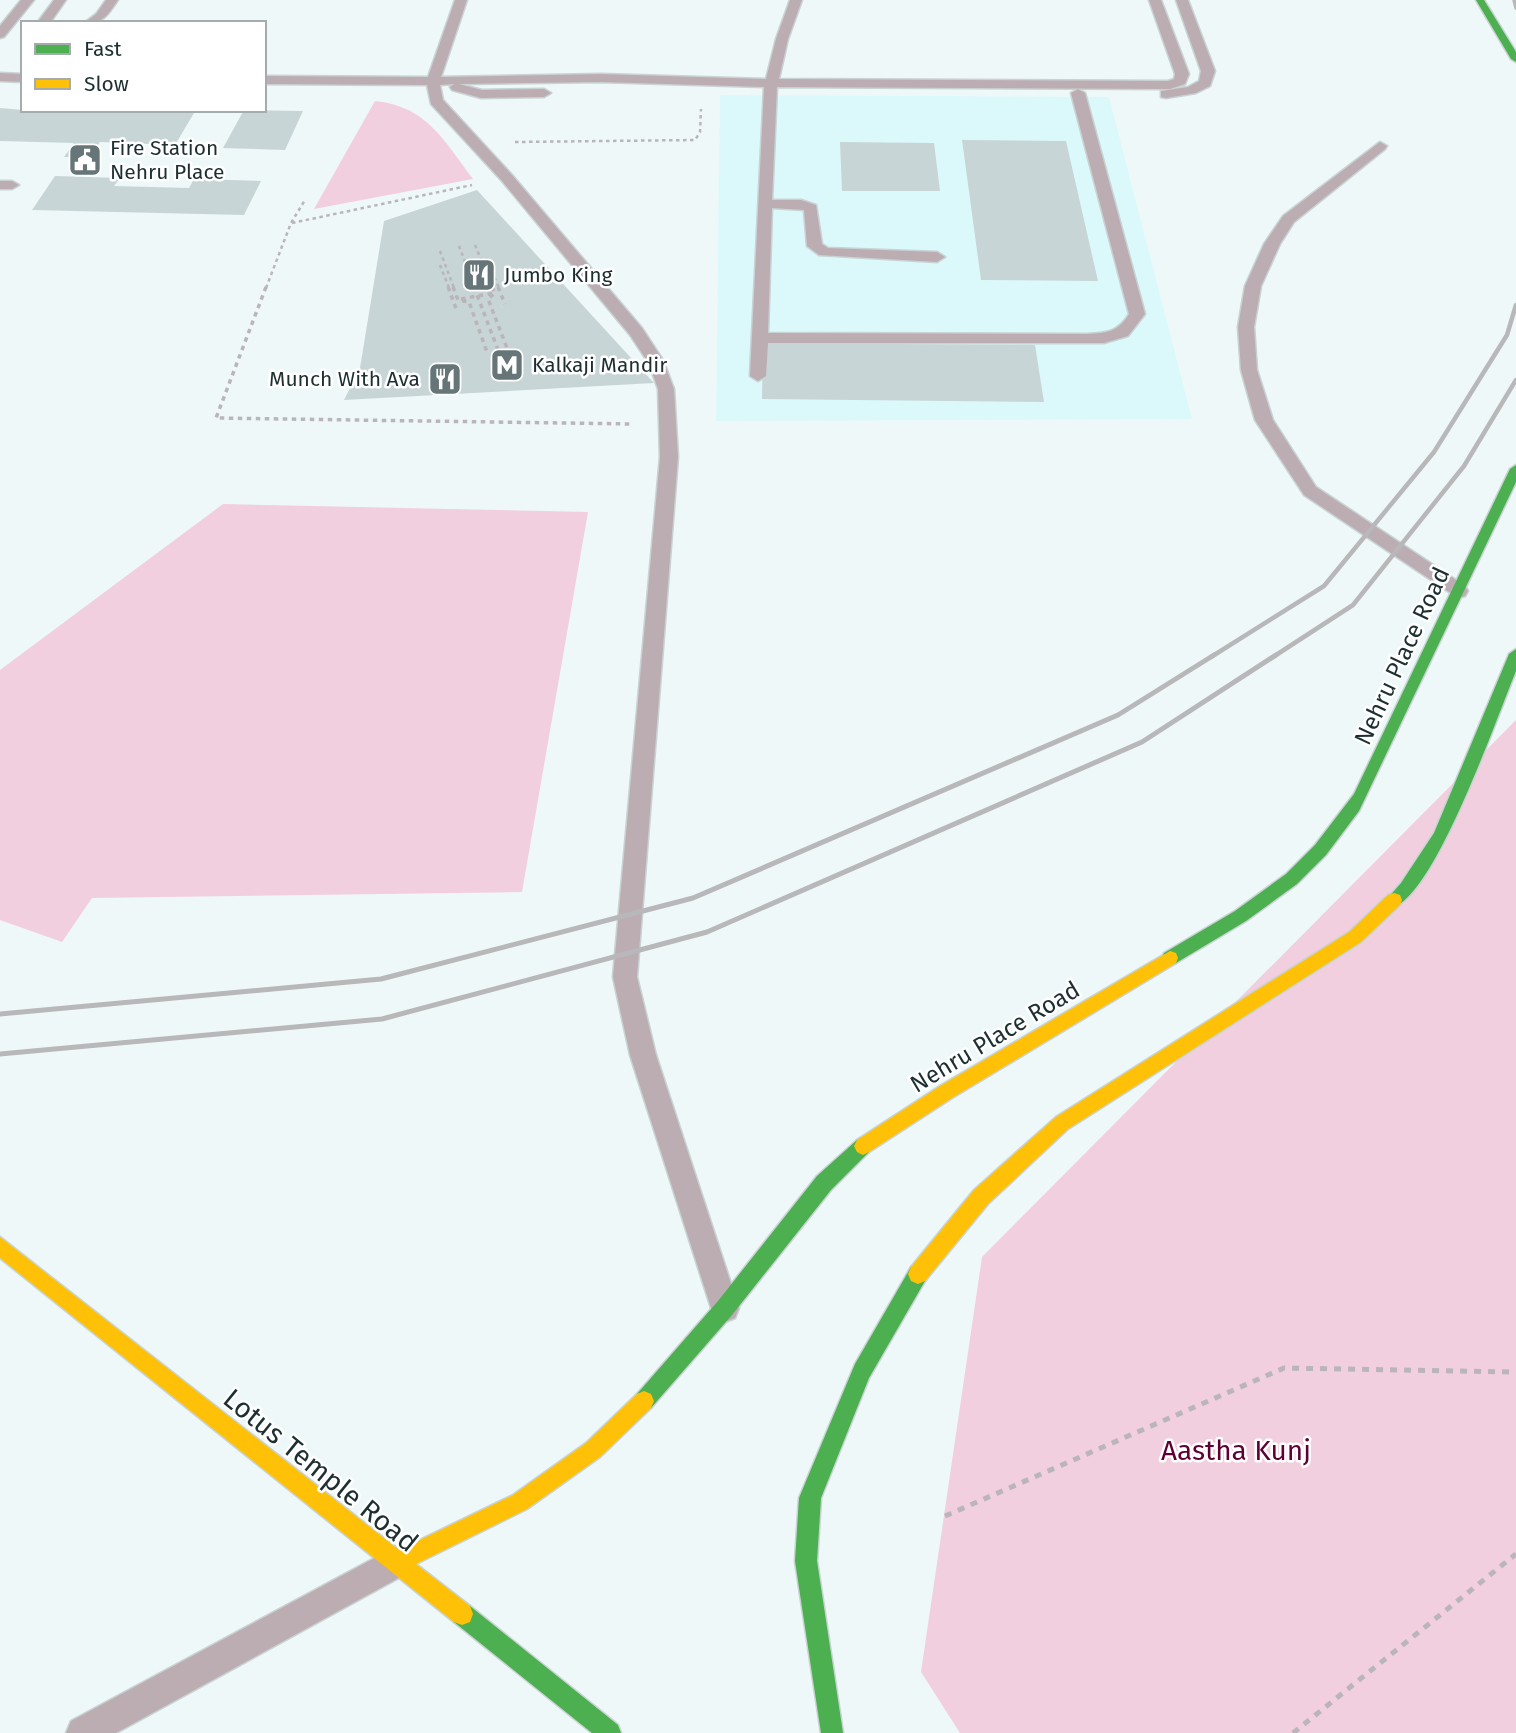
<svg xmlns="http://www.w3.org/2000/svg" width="1516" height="1733" font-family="'Fira Sans',sans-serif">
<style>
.built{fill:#dbf9fb}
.green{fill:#f2cfde}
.building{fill:#c8d5d6}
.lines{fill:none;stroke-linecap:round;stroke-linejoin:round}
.lane-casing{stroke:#c9d3d3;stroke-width:3}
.fast-casing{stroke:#c9d3d3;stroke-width:3}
.slow-casing{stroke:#c9d3d3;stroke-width:3}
.path-far2{stroke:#b9b5b8;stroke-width:2.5;stroke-dasharray:3.5 3.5;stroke-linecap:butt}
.path-far1{stroke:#b9b5b8;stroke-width:3.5;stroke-dasharray:4.5 4.5;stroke-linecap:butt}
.path{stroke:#b9b5b8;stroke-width:5;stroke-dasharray:7 7;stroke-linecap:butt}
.lane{fill:#bcadb3;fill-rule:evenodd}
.fast{fill:#4caf50;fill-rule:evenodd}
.slow{fill:#ffc107;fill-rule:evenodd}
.rail-far2{stroke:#b8b7b9;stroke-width:3.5}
.rail-far1{stroke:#b8b7b9;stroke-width:4.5}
.rail{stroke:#b8b7b9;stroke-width:5}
.labels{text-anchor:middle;stroke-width:5;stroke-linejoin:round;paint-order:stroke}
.far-poi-label{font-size:21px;fill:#1d2f31;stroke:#fff;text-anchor:start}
.street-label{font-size:24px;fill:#1d2f31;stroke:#fff}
.near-park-label{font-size:28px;fill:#5e0034;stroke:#fff}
.near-street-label{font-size:28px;fill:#1d2f31;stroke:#fff}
</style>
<rect width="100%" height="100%" fill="#eef8f8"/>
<path class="built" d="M720,95L1109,97L1192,419L716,421Z"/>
<path class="green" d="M375,101C427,106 445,142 473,179L314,209Z
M223,504L588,512L522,892L92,898L62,942L0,920V670Z
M1516,720V1733H960L921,1672L982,1257Z"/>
<path class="building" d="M0,108L23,110L194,113L175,145L100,142L90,157H64L74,143L0,141Z
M244,110L303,111L285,150L223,148Z
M962,140L1066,141L1098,281L981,280Z
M840,142L934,143L940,191H842Z
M55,176L120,178L114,186L189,188L194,179L261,181L244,215L32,210Z
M477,190L654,383L344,400L360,368L384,221Z
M763,343L1035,345L1044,402L762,399Z"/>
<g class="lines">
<defs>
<path id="lane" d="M21,0H34L4,37L0,38V26Z
M54,0H66L50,23H37Z
M106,0H118C107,16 104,23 84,23L96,14Z
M455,0H467L441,77L601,74L766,79L776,39L790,0H802L788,39L779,79L1168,81L1174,79L1175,74L1149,0H1161L1189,74L1185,84L1170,89L777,87L772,200H801L816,205L822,244L828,248L937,252L945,257L937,262L819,255L807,246L804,210L772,208L768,333L1087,334C1107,333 1118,332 1129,314L1071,93L1078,89L1085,93L1145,314L1128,336L1104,343H768L766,376L758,381L750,376L764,87L601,82L459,84L482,90L544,89L551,93L544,97L481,98L452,90L450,87L454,84L440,85L443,100L512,175L642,328L663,360L674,389L678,457L637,977L656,1055L739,1308L735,1318L725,1322L715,1318L711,1308L630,1055L613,977L660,457L658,389L649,364L630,335L502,181L431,104L427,85L264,84V76L428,77Z
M1176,0H1188L1215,71L1210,86L1196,93L1166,98L1161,97V91L1188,87L1199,81L1201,71Z
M0,73L23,74V82L0,81Z
M1380,142L1387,146L1385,149L1294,222L1280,244L1261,286L1254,327L1257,370L1273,420L1316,487L1465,586L1468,591L1465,596L1458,598L1304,495L1255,420L1241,370L1238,327L1245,286L1264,244L1283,216Z
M0,181H12L19,185L12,189H0Z
M395,1547L406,1552L411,1563L406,1574L116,1733H66L71,1721Z"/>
<path id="fast" d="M1476,0H1484L1516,52V62L1511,59Z
M1516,465V482L1359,811L1326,855L1297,884L1246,921L1176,963L1170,965L1164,963L1162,958L1164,953L1235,911L1286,874L1315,845L1354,794L1510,469Z
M1516,649V671C1497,717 1436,892 1394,907L1388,905L1386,900L1401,883L1434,833L1509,654Z
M863,1137L869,1140L872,1146L869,1152L831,1190L732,1315L651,1408L644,1411L637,1408L634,1401L637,1394L718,1301L817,1176L857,1140Z
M918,1264L925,1267L928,1274L925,1281L869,1378L821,1498L817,1561L843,1733H821L795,1561L799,1498L855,1364L911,1267Z
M462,1603L470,1606L618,1725L621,1733H592L454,1622L451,1614L454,1606Z"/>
<path id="slow" d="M1394,893L1400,895L1402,900L1400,905L1361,942L1068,1129L988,1204L925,1281L918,1284L911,1281L908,1274L911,1267L974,1190L1056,1117L1349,932L1388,895Z
M1170,951L1176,953L1178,958L1176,963L952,1098L869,1152L863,1155L857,1152L854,1146L857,1140L940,1086Z
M0,1237L399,1550L513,1495L586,1443L637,1394L644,1391L651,1394L654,1401L651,1408L600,1457L527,1509L416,1564L470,1606L473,1614L470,1622L462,1625L454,1622L0,1258Z"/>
</defs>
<use href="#lane" class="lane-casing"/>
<use href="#fast" class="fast-casing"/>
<use href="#slow" class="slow-casing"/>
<path class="path-far2" d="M515,142L695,140L700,132L701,109
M292,223L472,185
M475,245L493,288
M459,246L475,288
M440,251L454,288
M486,258L499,288
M440,265L449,288
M266,288L291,223L305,200"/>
<path class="path-far1" d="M266,287L216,418L633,424
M448,287L457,311
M453,287L458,300L469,302L487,352
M474,287L498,350
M492,287L495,293L488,299L507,348
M498,287L505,304
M461,299L494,293"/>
<path class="path" d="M945,1516L1284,1368L1516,1372
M1293,1733L1516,1554"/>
<use href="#lane" class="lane"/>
<use href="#fast" class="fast"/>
<use href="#slow" class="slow"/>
<path class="rail-far2" d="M1514,0L1516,8"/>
<path class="rail-far1" d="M1211,657L1324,586L1434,452L1507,335L1516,305
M1273,657L1353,605L1464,466L1516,380"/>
<path class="rail" d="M0,1014L381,979L693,898L1118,715L1214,655
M0,1054L382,1019L707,932L1142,742L1276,655"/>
</g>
<defs>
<symbol id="civic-square" viewBox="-11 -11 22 22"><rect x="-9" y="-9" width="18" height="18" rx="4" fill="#667577" stroke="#fff"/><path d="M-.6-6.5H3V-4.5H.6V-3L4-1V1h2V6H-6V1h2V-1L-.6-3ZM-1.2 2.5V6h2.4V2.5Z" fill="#fff"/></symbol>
<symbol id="restaurant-square" viewBox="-11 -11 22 22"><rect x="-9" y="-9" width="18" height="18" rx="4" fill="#667577" stroke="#fff"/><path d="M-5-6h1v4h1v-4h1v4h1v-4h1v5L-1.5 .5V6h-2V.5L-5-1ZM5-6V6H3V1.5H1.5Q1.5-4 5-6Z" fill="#fff"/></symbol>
<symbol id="metro-square" viewBox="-11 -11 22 22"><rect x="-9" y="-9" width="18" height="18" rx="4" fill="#667577" stroke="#fff"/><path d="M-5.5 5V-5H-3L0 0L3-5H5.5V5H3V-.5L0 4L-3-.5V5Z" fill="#fff"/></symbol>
</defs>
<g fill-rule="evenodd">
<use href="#civic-square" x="66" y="141" width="38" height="38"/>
<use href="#restaurant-square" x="460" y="256" width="38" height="38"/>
<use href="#metro-square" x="488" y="346" width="38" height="38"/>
<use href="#restaurant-square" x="426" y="360" width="38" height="38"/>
</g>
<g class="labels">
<g class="far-poi-label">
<text x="110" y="155">Fire Station<tspan x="110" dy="24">Nehru Place</tspan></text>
<text x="504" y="282">Jumbo King</text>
<text x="532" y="372">Kalkaji Mandir</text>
<text x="420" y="386" text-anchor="end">Munch With Ava</text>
</g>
<g class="street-label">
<text transform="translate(1402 656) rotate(-65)" y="8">Nehru Place Road</text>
<text transform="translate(995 1037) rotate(-31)" y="8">Nehru Place Road</text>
</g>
<g class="near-park-label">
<text x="1236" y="1460">Aastha Kunj</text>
</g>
<g class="near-street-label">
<text transform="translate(321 1470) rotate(39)" y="10">Lotus Temple Road</text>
</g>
</g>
<rect x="21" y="21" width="245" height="91" fill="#ffffff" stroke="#a5acad" stroke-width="2"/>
<rect x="35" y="44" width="35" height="10" fill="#4caf50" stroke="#a5acad" stroke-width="2"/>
<text x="84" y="56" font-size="21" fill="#1d2f31">Fast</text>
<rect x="35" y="79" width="35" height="10" fill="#ffc107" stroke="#a5acad" stroke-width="2"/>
<text x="84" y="91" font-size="21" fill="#1d2f31">Slow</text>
</svg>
